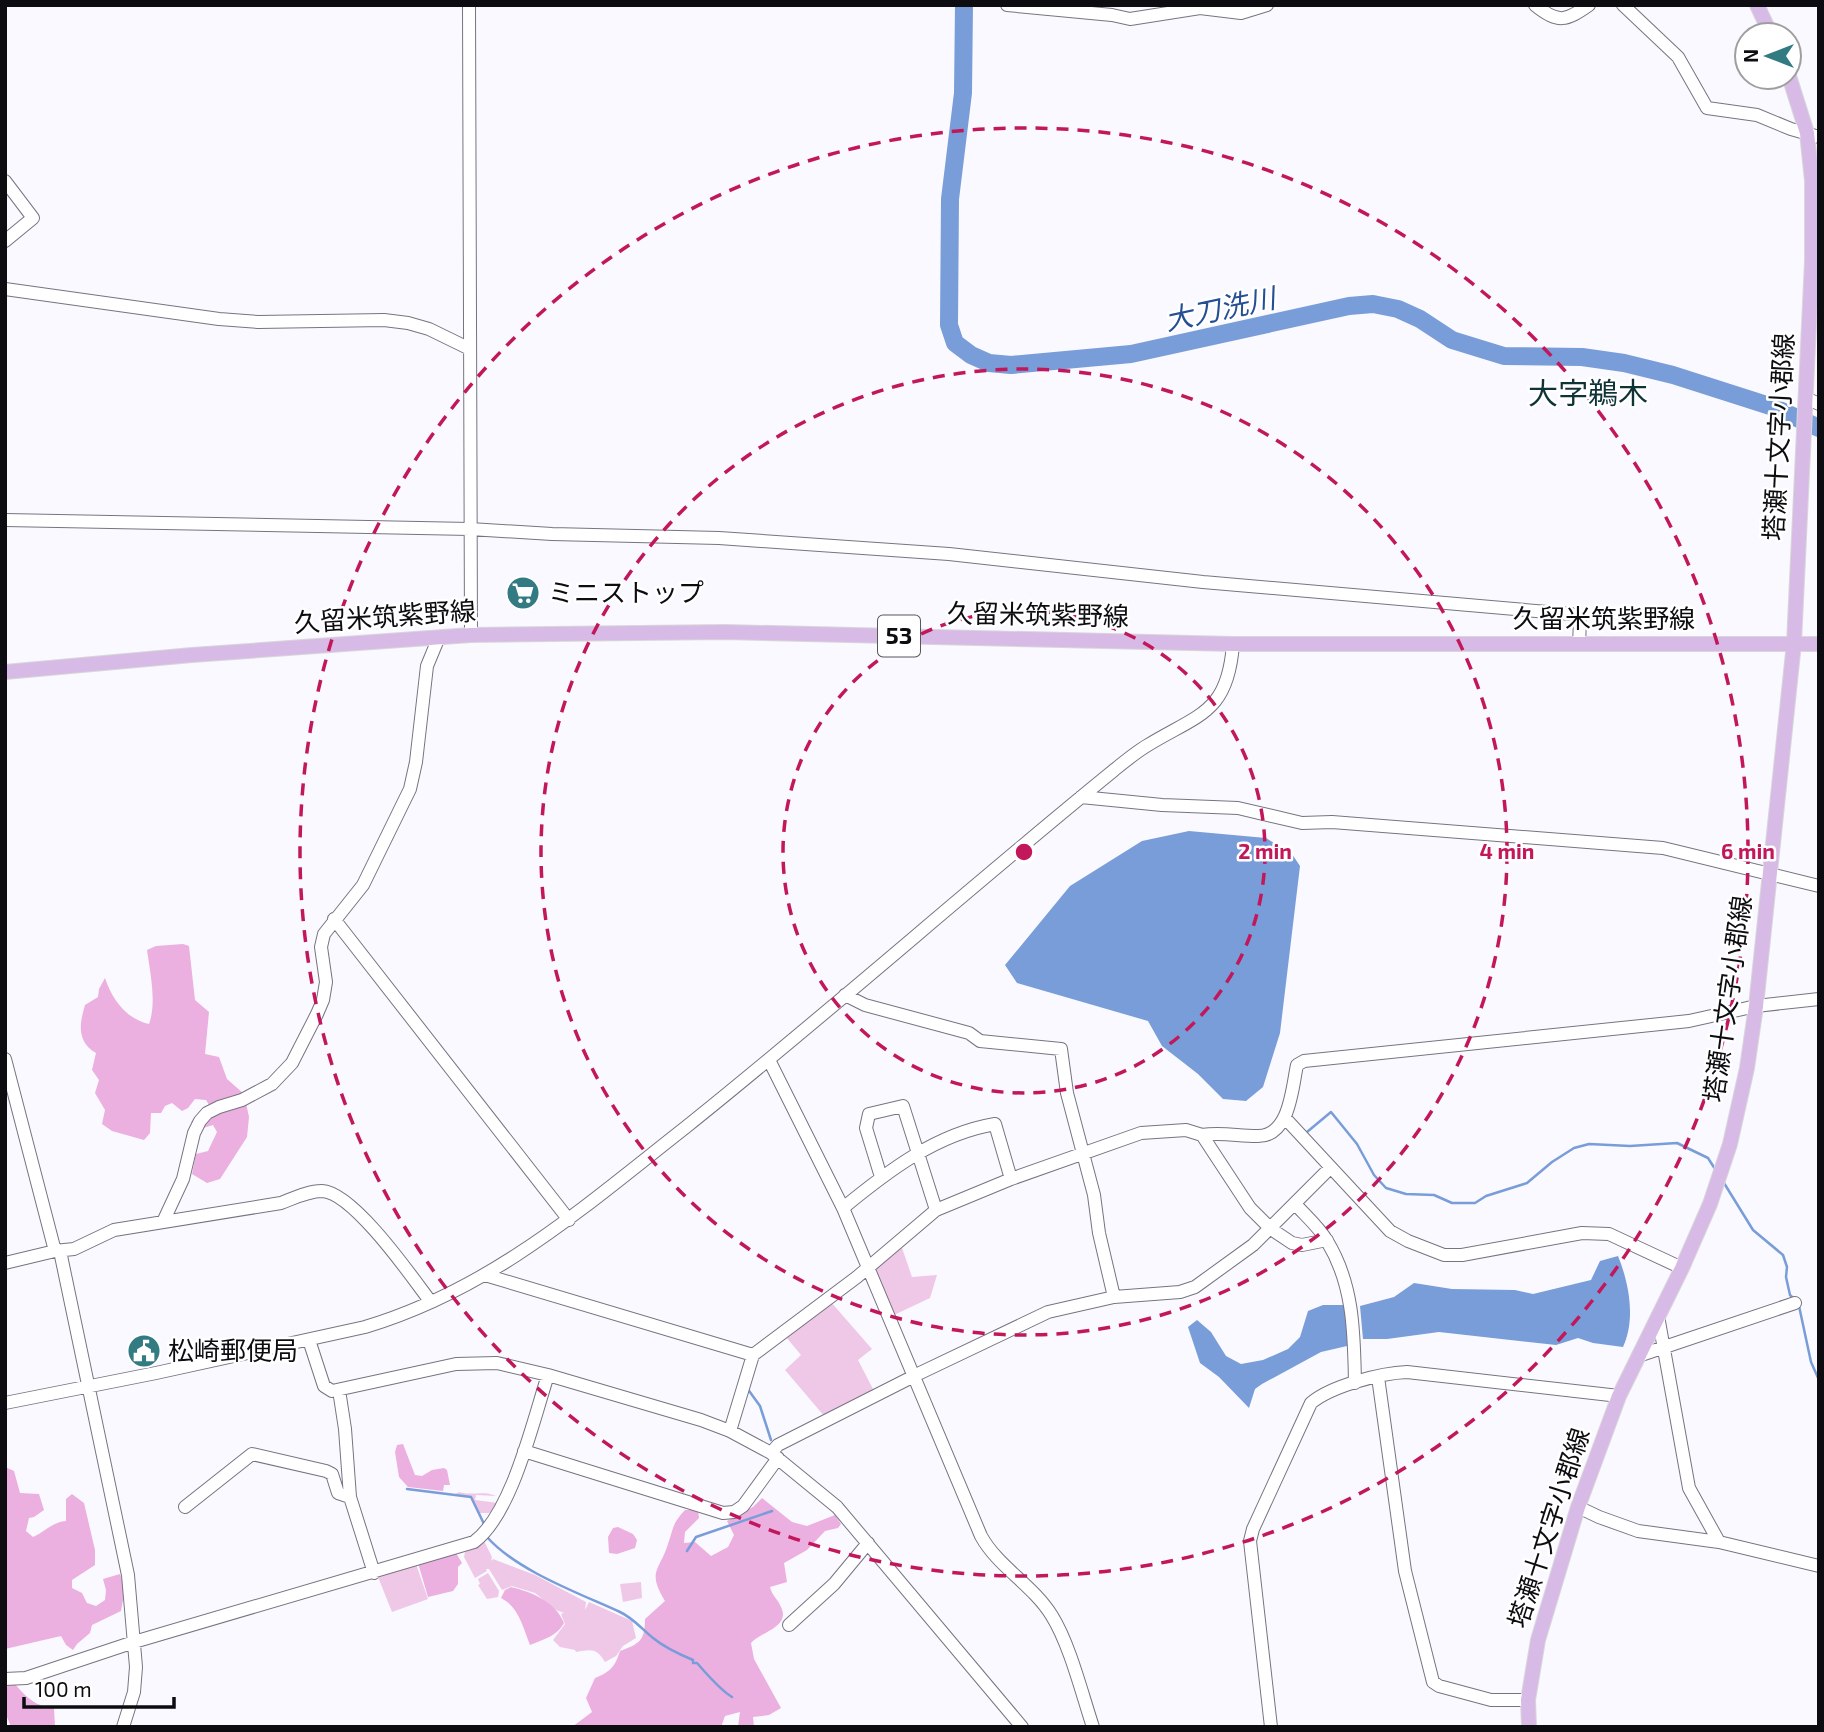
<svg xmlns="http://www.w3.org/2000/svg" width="1824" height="1732" font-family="'Exo 2','Noto Sans JP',sans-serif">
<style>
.green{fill:#efc7e7}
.forest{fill:#ebafe0}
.water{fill:#799dd8}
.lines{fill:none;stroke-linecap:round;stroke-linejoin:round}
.stream{stroke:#799dd8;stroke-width:2.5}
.river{stroke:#799dd8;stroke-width:18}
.minor-casing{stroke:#777481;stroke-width:14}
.major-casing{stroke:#d8d8d9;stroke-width:16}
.minor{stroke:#fff;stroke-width:12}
.major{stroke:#d8bae6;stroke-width:14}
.ring{fill:none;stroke:#c2185b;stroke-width:3.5;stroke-dasharray:12 9}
.labels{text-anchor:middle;stroke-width:5;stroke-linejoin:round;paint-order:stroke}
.shield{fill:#fff;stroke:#565558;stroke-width:2}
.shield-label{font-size:24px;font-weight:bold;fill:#0d0c10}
.street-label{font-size:26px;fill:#0d0c10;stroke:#fff}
.poi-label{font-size:26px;fill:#0d0c10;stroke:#fff;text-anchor:start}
.water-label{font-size:28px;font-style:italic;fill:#244f95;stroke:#fff}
.quarter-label{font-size:30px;fill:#103337;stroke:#fff}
.centre{fill:#c2185b;stroke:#fff;stroke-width:3.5}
.ring-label{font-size:21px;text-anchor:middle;font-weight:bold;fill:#c2185b;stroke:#fff;stroke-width:5;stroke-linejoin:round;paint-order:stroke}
</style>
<rect width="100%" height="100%" fill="#faf9ff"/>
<path class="green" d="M901,1245L912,1277L937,1275L930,1298L894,1315L874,1267Z
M830,1301L872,1349L858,1360L874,1391L825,1417L785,1370L801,1355L786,1337Z
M459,1492C472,1496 484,1490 496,1496L476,1495L475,1500L498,1503V1507L489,1513H480L484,1522L489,1519L485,1525L471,1497L455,1494Z
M484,1541L492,1557L491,1561L493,1559L535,1575L586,1602L585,1610L589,1602L632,1621L636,1638L623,1646L616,1656L605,1662C597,1648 591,1649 576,1652L575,1650L560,1647L553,1640L565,1624L561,1614L564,1613L556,1610L535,1593L512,1586L502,1590L489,1569H486L487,1571L475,1578L464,1557L465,1552Z
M416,1564L428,1599L392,1612L378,1577Z
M488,1573L499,1591L498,1597L487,1599L478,1585L480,1584L478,1579Z
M641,1582L642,1598L623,1602L620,1584Z"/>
<path class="forest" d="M183,944L189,946L195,1000L209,1012L205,1054L219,1057L227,1079L244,1094L249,1117L247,1137L220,1179L207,1183L192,1174L196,1154L208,1151L217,1132L213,1125L203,1128L191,1122L209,1105L206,1100L195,1099L188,1108L182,1111L172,1103L165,1106L161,1113H151L150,1133L144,1140L112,1131L102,1124L105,1110L95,1093L99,1080L92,1070L96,1053C77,1042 79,1025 85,1005L98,997L99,989L105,978C112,999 126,1019 149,1024C157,1003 150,972 147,950L156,946Z
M403,1444L415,1475L422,1476L432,1470L444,1468L447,1470L450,1485H444L443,1491L408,1487L399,1477L395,1452L397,1445Z
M5,1467L14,1471L20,1493L39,1494L44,1510L34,1517L29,1518L26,1531L33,1537C45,1532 52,1522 66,1521V1499L72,1494L84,1503L95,1550V1565L72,1580V1588L82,1593L87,1603L96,1606L105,1600L106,1590L103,1579L120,1574L125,1589L121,1611L92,1625L90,1633L77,1644L73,1650L66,1645L61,1636L5,1649Z
M762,1498L792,1522L807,1526L835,1515L841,1524L838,1528L825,1531L807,1550L784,1563L787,1582L770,1587C772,1596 778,1599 781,1607C791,1627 760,1632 751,1643L754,1659L781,1708L769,1715L753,1717L754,1727H738L740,1712L725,1716L721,1727H572L592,1712L586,1698L595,1678C610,1672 615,1667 620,1651C639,1644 645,1641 645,1619L665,1601C647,1571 659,1572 668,1544C674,1527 672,1524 685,1510H698L699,1518L685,1532L684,1543L695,1542L711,1556L728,1547L734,1535L727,1521L753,1507Z
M618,1527L633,1534L637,1540L635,1548L617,1554L609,1553L608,1537L613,1528Z
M456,1553L462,1563L458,1567V1584L453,1591L428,1597L418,1563Z
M511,1587C532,1592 556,1602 564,1623C556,1637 544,1639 530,1645C523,1628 519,1607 501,1598L505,1590Z
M15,1684C26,1697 36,1707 54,1708L55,1727H11L5,1712V1687Z"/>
<path class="water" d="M1189,831L1266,838L1292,854L1300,866L1280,1033L1263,1087L1246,1101L1223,1099L1198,1074L1162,1046L1148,1021L1017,983L1005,965L1070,886L1142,841Z
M1618,1256C1629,1283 1636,1319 1623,1347L1593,1343L1578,1338L1556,1345L1439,1332L1387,1339H1363L1360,1306L1394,1297L1414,1283L1452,1289L1515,1290L1533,1294L1591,1280L1600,1261Z
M1323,1305H1345L1349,1337L1347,1346L1321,1352L1262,1384L1255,1389L1249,1408L1219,1377L1200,1363L1188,1327L1197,1320L1211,1332L1226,1356L1241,1364L1263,1360L1288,1349L1300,1337L1308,1311Z"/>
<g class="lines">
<path class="stream" d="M1307,1132L1331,1112L1357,1144L1374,1175L1386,1188L1406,1194L1434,1195L1452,1203H1475L1486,1196L1527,1183L1552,1162L1574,1148L1589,1144L1630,1146L1677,1143L1708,1158L1715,1169
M1724,1183L1753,1230L1783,1255L1787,1267L1786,1277L1790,1295L1793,1298
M1799,1306L1811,1362L1819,1380
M747,1388L760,1406L771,1440
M407,1489L471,1497L484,1524
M487,1537C517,1571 581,1594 620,1612C633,1618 642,1629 653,1638C664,1647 681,1655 693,1660V1663H697C706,1673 719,1689 732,1697
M687,1551L696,1537L772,1511"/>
<path class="river" d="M964,5L963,93L950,199L949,325L955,343L971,355L989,363L1011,365L1131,354L1349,306L1373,304L1398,309L1420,319L1452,340L1504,356L1582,357L1624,363L1673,375L1773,407L1819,428"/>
<defs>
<path id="minor" d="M469,5L471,635
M1007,5L1112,15L1130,19L1200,8L1241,13L1267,5
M1535,5C1558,24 1566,21 1589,5
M1623,5L1678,57L1707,108L1757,115L1791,129L1819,137
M5,181L33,218L5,241
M5,289L219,319L258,322L384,320L408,323L429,329L470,349
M1806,398L1819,404
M5,520L470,529L552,534L719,538L949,554L1203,582L1571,614L1580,620L1579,645
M1081,797L1162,805L1238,808L1302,823L1332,822L1663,848L1819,886
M334,919L569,1220
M845,995L865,1005L969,1033L980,1041L1061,1049L1067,1093L1094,1195L1099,1233L1114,1297
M5,1059L55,1251
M769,1060L843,1208L981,1536C998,1567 1033,1585 1052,1616C1070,1645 1082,1694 1093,1727
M1285,1118L1390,1231L1408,1241L1444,1255H1462L1582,1233L1609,1234L1682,1268
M1202,1135C1221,1132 1238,1136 1257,1136C1290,1137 1292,1088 1297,1065L1304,1061L1689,1021L1756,1006L1819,999
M881,1177L866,1128L869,1114L903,1106L936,1210
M1295,1204C1306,1216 1319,1227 1327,1241C1354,1285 1354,1334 1355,1383
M843,1208C888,1171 936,1134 995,1124L1011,1179
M163,1222L183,1179L194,1133L200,1121L207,1113L219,1107L242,1100L272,1084L292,1063L317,1014L323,1000L326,982L321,947L324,934L363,885L410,789L416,762L427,666L439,637
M60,1251L128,1575L136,1667L134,1692L123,1727
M5,1263L55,1251L74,1249L114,1230L281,1203C294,1198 308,1191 322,1191C353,1192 412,1277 430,1301
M485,1275L753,1355
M1658,1316L1689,1488L1719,1542
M309,1340L324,1386L332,1391L456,1364L497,1363L548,1375L701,1420L730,1431L771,1453L837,1507L1022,1727
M1638,1356L1795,1303
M1378,1377L1405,1571L1433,1682L1439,1686L1491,1700H1528
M339,1390L345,1429L350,1497
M5,1403L156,1373L365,1327C492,1289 584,1207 686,1127C831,1011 969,888 1113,771C1124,762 1136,752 1148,745C1199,714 1228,713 1233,644
M730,1431L753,1355L857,1277L936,1210L1011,1179L1141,1133L1186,1130L1202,1135L1250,1208L1271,1229L1292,1243L1302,1245L1327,1240
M524,1451L723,1513L734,1512L743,1506L778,1458
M771,1453L778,1445L920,1373L1048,1312L1114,1297L1180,1292L1195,1287L1253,1245L1330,1168
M185,1507L252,1454L326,1471L332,1474L338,1493L350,1497L374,1573
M1578,1507L1599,1517L1638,1531L1719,1542L1819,1566
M789,1625L834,1584L868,1543
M5,1679L26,1678L134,1642L474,1542C512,1514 533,1421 548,1375
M1271,1727L1250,1541L1253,1529L1311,1403C1331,1386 1381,1373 1407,1372L1619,1396"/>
<path id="major" d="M1757,5L1771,35
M5,672L192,655L471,635L725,632L1233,644H1819
M1529,1727L1528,1700L1538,1640L1578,1507L1619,1396L1682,1268L1710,1204L1730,1144L1747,1068L1756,1006L1794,643L1812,261V181L1807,133L1789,76"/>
</defs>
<use href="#minor" class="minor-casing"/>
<use href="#major" class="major-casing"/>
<use href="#minor" class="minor"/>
<use href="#major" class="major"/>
</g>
<g class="ring">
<circle cx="1024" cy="852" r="241"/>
<circle cx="1024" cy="852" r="483"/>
<circle cx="1024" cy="852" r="724"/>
</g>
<defs>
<symbol id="supermarket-disc" viewBox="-11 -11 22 22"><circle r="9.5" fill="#337b83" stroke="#fff"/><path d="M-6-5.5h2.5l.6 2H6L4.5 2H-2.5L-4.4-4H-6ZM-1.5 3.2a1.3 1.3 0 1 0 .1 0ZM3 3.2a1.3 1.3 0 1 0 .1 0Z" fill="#fff"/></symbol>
<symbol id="civic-disc" viewBox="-11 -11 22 22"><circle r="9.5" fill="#337b83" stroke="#fff"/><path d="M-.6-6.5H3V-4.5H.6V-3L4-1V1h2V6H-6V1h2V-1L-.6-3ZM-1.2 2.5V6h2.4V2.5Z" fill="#fff"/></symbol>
</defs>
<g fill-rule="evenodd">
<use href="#supermarket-disc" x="504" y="574" width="38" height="38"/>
<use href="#civic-disc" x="125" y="1332" width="38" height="38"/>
</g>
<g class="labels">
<rect class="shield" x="878" y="615.5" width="42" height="41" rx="5"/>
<g class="shield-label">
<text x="899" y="644">53</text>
</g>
<g class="street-label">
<text transform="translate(1779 437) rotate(-87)" y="9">塔瀬十文字小郡線</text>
<text transform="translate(1038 615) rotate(1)" y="9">久留米筑紫野線</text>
<text transform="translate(385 617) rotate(-4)" y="9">久留米筑紫野線</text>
<text x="1604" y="628">久留米筑紫野線</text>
<text transform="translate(1728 999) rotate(-82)" y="9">塔瀬十文字小郡線</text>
<text transform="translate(1549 1528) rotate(-72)" y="9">塔瀬十文字小郡線</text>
</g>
<g class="poi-label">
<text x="548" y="602">ミニストップ</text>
<text x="168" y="1360">松崎郵便局</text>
</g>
<g class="water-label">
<text transform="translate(1220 309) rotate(-12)" y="10">大刀洗川</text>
</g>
<g class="quarter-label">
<text x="1588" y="404">大字鵜木</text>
</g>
</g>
<circle cx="1024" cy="852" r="10" class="centre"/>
<g class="ring-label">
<text x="1265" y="859">2 min</text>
<text x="1507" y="859">4 min</text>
<text x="1748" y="859">6 min</text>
</g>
<rect width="1824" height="1732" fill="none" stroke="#0d0c10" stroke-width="14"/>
<g transform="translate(1768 56) rotate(270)"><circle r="33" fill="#ffffff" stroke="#9e9e9f" stroke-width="2"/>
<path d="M0-5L12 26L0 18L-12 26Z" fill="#337b83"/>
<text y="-10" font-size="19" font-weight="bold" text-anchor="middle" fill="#0d0c10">N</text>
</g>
<path d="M24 1697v10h150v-10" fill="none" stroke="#0d0c10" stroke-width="3.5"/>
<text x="35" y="1697" font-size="21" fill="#0d0c10" stroke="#ffffff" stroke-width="5" paint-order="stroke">100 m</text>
</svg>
